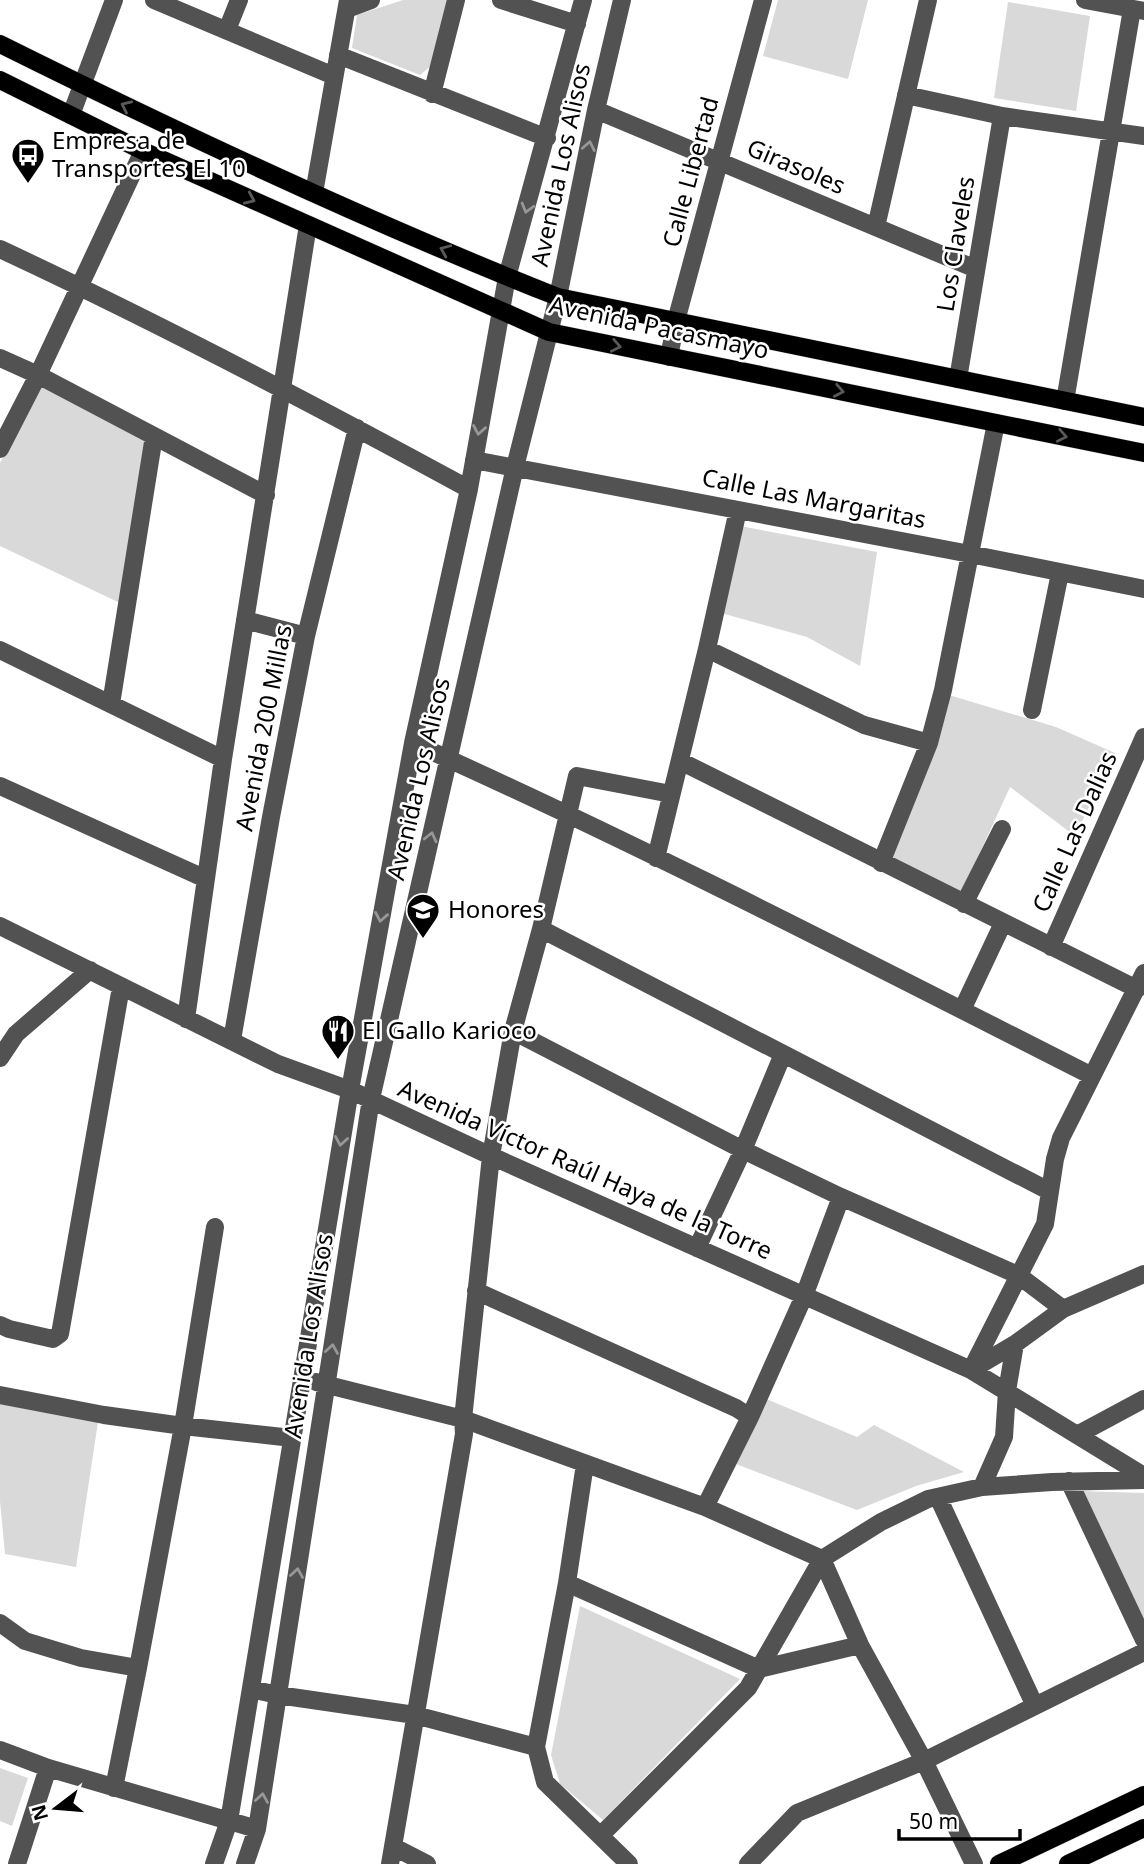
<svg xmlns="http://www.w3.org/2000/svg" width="1144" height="1864" font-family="'Noto Sans',sans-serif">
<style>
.green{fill:#d9d9d9}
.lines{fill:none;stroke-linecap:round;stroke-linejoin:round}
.major-casing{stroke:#dbdbdb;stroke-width:19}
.minor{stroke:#525252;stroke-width:18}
.major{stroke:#000;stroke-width:18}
.oneway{stroke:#595959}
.oneway2{stroke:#979797}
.labels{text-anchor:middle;stroke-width:5;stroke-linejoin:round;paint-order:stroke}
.poi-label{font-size:24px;fill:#000;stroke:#fff;text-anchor:start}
.street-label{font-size:24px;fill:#000;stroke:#fff}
</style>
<rect width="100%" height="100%" fill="#fff"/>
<path class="green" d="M403,0H447L431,66L420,75L352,48L357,15Z
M778,0H868L848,79L763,56Z
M1008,2L1090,16L1076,111L994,98Z
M40,383L148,439L120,603L0,546V463Z
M740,526L877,552L860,666L807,637L721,613Z
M949,695L1056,727L1115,753L1075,836L1010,787L960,896L890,863Z
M764,1398L857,1437L874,1425L964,1472L916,1486L857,1510L736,1464Z
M0,1404L98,1422L76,1567L5,1554L0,1501Z
M1081,1491L1144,1493V1621Z
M580,1606L740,1679L603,1820L560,1784L551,1755Z
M0,1768L28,1778L12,1826L0,1821Z"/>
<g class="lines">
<defs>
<path id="major" d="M0,44C183,135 368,222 558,297L1144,417
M0,80L143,151L549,332L1144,453
M999,1864L1144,1795
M1068,1864L1144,1828"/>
</defs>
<use href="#major" class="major-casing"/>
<path class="minor" d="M154,0L334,76
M501,0L577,24
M1085,0L1144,11
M347,9L371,0
M227,30L239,0
M338,55L547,138
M432,94L456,0
M906,95L1002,116L1144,136
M596,110L976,269
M71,115L114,0
M314,193L348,0
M876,227L928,0
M0,249C159,323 315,405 469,489
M669,357L676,321L763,0
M0,358L38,375L266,495
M958,379L1002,116
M1065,401L1132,9
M0,449L38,375L143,151
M474,460L970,554L1144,589
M245,620L306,636
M707,649L864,725L929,743
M0,650L223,759
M111,704L154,436
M1032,710L1060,573
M413,743C643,846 867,962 1092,1076
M680,761L1137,989
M0,786L206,879
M656,858L707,649L738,510
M881,863L929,743L943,690L996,423
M964,904L1002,829
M0,926L278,1064L350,1090L491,1156L971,1370L1144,1476
M541,929L1049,1191
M1051,947L1144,737
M962,1010L1003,923
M186,1019L223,759L308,225
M513,1031L743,1150L841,1197L1018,1275L1063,1309
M232,1040L271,817L306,636L357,428
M0,1058L16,1034L90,970
M697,1248L743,1150L783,1054
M476,1291L736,1408L750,1417
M0,1325L9,1329L53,1339L60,1334L121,987
M971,1370L1045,1224L1055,1159L1061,1138L1144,973
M971,1370L1015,1344L1063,1309L1144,1274
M316,1382L463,1419L705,1507L822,1559L860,1645L924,1761L974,1864
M0,1395L104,1415L183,1426L292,1438
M1077,1435L1144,1399
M1069,1481L1144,1640
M982,1487L1004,1437L1007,1391L1015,1344
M938,1497L1035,1706
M705,1507L750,1417L804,1296L841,1197
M567,1583L759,1669L860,1645
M0,1623L25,1641L81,1658L138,1668
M251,1689L278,1695L415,1715L536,1747L545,1782L629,1864
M536,1747L567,1583L585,1464
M0,1750L48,1768L257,1829
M114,1788L138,1668L183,1426L215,1227
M600,1836L748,1688L822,1559L881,1522L928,1499L982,1487L1052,1482L1144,1480
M394,1847L427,1864
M17,1864L48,1768
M214,1864L229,1821L350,1090L413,743L469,489L507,277L583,0
M245,1864L257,1829L371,1099L515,467L558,297L596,110L622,0
M390,1864L464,1434L463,1419L491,1156L513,1031L541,929L577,776L671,794
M748,1864L797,1813L924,1761L1144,1652"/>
<use href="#major" class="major"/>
</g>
<defs><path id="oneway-chevron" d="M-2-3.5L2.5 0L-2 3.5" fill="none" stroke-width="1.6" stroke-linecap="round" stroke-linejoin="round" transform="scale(1.75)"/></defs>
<g class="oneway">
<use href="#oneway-chevron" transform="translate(126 106) rotate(-155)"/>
<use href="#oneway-chevron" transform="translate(250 199) rotate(24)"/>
<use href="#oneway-chevron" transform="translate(445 250) rotate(-157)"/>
<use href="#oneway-chevron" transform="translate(616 346) rotate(11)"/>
<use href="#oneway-chevron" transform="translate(839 391) rotate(11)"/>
<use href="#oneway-chevron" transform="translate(1062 436) rotate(11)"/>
</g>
<g class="oneway2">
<use href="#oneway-chevron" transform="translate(589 146) rotate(-79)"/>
<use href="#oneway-chevron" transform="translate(527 208) rotate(106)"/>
<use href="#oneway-chevron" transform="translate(479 430) rotate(100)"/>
<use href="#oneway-chevron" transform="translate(431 837) rotate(-77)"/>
<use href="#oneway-chevron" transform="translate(381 917) rotate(100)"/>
<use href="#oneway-chevron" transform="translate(341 1141) rotate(99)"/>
<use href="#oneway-chevron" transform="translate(332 1349) rotate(-81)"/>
<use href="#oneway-chevron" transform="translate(297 1573) rotate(-81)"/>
<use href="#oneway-chevron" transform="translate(262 1798) rotate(-81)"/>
</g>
<defs>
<symbol id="bus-pin" viewBox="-11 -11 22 30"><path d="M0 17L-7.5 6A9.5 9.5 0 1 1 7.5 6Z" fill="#000" stroke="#fff"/><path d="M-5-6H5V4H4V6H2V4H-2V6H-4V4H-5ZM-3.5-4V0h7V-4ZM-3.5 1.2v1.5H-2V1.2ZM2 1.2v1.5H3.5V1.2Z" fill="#fff"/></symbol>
<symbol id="university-pin" viewBox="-11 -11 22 30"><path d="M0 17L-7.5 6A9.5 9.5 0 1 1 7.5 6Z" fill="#000" stroke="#fff"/><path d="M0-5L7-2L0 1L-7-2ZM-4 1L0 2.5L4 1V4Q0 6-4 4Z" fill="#fff"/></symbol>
<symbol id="restaurant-pin" viewBox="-11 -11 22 30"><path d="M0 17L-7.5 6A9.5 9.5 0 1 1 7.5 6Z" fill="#000" stroke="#fff"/><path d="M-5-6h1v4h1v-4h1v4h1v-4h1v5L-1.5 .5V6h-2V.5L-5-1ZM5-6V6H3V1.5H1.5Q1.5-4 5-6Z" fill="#fff"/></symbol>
</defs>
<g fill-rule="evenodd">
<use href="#bus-pin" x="9" y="136" width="38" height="52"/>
<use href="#university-pin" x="404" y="891" width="38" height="52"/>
<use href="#restaurant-pin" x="319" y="1012" width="38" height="52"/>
</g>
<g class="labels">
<g class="poi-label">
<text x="52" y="149">Empresa de<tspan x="52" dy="28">Transportes El 10</tspan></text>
<text x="448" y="918">Honores</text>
<text x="362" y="1039">El Gallo Karioco</text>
</g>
<g class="street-label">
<text transform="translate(561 165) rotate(-78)" y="8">Avenida Los Alisos</text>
<text transform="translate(796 167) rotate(23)" y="8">Girasoles</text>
<text transform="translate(691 172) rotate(-75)" y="8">Calle Libertad</text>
<text transform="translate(956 244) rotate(-81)" y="8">Los Claveles</text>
<text transform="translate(659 328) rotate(12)" y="8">Avenida Pacasmayo</text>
<text transform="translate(814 499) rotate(11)" y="8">Calle Las Margaritas</text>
<text transform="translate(264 728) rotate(-79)" y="8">Avenida 200 Millas</text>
<text transform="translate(419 779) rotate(-77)" y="8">Avenida Los Alisos</text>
<text transform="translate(1075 832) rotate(-66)" y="8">Calle Las Dalias</text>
<text transform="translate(585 1170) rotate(24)" y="8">Avenida Víctor Raúl Haya de la Torre</text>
<text transform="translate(309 1336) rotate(-81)" y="8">Avenida Los Alisos</text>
</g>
</g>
<g transform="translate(56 1808) rotate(254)" stroke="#ffffff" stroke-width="5" paint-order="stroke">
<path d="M0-5L12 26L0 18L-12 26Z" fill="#000000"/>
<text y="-10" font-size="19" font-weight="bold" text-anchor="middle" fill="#000000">N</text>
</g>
<path d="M899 1829v10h121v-10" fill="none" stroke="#000000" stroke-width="3.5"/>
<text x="909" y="1829" font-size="21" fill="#000000" stroke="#ffffff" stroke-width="5" paint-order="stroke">50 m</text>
</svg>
